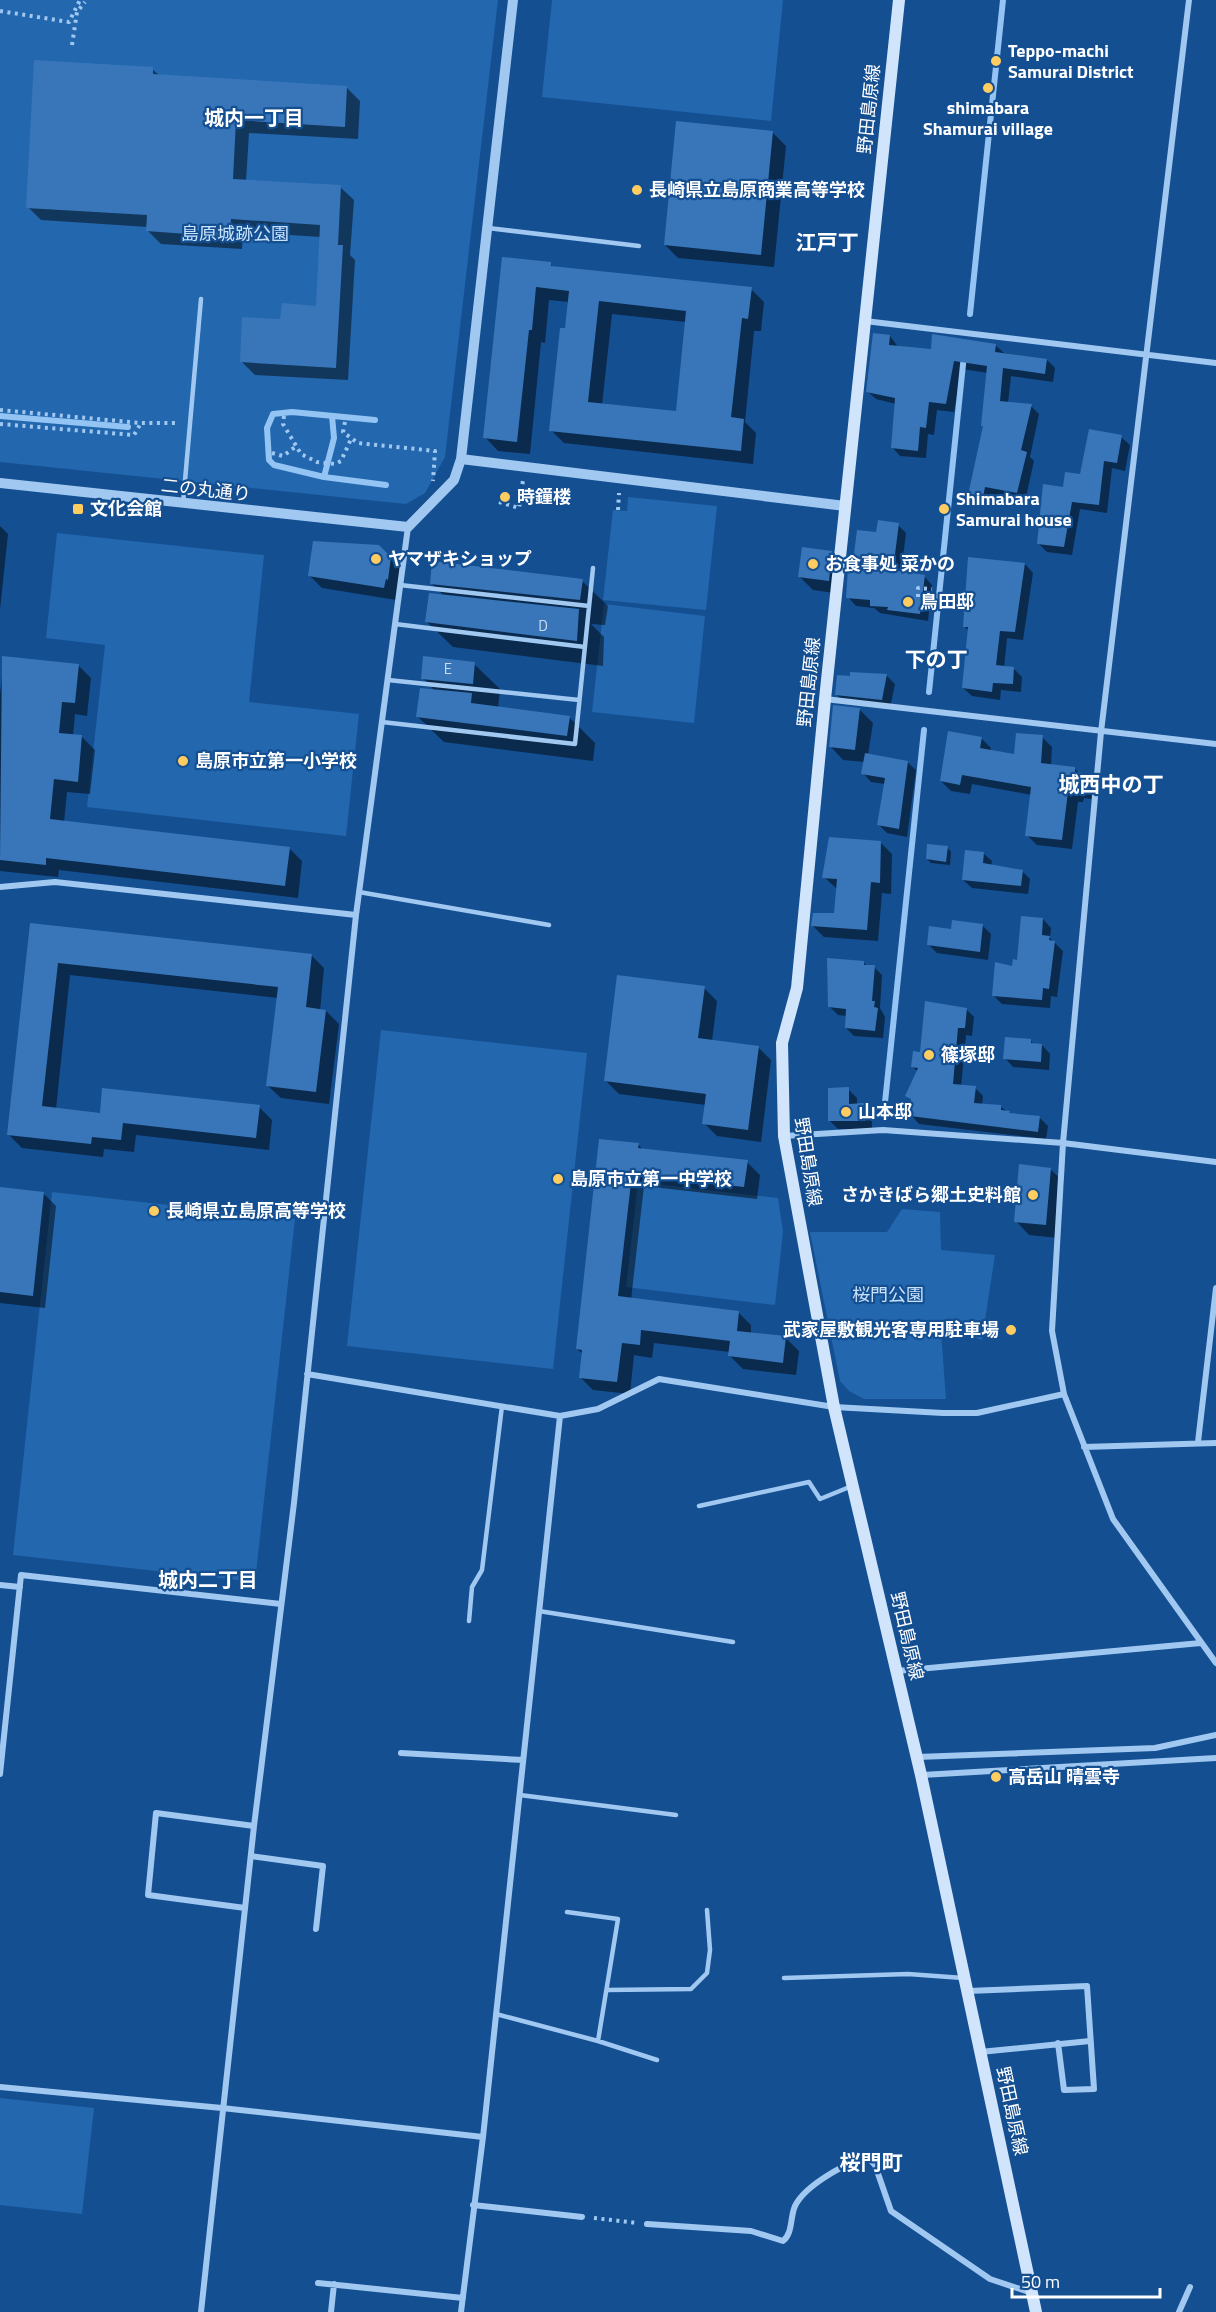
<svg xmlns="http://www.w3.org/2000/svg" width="1216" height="2312" font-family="'Titillium Web','Noto Sans JP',sans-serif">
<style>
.green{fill:#2367af}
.shadow{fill:#0007;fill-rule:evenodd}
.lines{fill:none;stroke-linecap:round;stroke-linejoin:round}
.stream{stroke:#93c4f4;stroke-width:6}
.building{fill:#3876b9;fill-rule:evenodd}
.path{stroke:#a1c8f1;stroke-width:4;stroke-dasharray:3 4.5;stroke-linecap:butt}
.service{stroke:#a1c8f1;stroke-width:4.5}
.minor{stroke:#a1c8f1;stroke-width:6}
.tertiary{stroke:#a1c8f1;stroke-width:10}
.secondary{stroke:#d0e4fc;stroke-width:12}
.poi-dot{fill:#ffcc61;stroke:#144f92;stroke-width:2}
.labels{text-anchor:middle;stroke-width:4.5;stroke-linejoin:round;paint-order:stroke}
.number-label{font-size:15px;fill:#cdddee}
.poi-label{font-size:18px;font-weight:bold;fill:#fff;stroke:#144f92;text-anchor:start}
.street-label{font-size:18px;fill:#fff;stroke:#144f92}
.park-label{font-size:18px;fill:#c8e2fc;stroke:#144f92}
.neighbourhood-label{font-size:20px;font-weight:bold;fill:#fff;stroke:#144f92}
.quarter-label{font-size:21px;font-weight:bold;fill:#fff;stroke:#144f92}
</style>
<rect width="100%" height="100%" fill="#144f92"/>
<path class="green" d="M0,0H498L445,457L425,493L406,504L0,462Z
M552,0H783L771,121L542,97Z
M628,497L717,506L706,610L603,600L613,510L627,511Z
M57,533L264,555L249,702L359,714L346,836L87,807L105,645L46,638Z
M604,604L705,616L694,723L592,712Z
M381,1030L587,1053L553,1369L347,1346Z
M638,1182L778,1198L783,1232L775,1305L626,1287Z
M52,1192L295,1219L255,1582L13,1555Z
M902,1209L940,1212L941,1250L995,1255L982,1340L973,1337L969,1329L941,1332L946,1399H864L849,1391L840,1381L810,1232H887Z
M0,2098L94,2108L82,2214L0,2205Z"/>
<path class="shadow" d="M152,69L160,76L347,88L360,101L358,139L249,133L246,181L340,187L354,200L350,255L355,260L348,380L255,375L241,361L282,321L317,307L321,237L243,232L242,249L161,244L148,231V227L41,220L28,207Z
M773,133L786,146L774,267L678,258L665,245Z
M503,259L550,264L555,268L751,289L764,302L761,331H754L745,422L756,433L753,464L564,443L551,430L569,302L549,300L545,343L541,342L530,454L498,451L485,437ZM612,314L686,322L677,413L602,405Z
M890,336L898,347L932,350L995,345L1004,353L1047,360L1055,368L1053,382L1011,376L1008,403L1031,406L1039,414L1030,457L1034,461L1025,501L993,494L991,505L978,503L970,494L984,427L988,373L962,369L954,412L937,410L934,435L928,434L926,458L900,456L892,447L896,404L876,399L867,391Z
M1121,437L1130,445L1125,471L1112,468L1107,513L1080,509L1072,555L1047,552L1039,544L1065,489L1082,476Z
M898,525L906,533L901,573L924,576L932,585L928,621L880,613L874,608L856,606L848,597L855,555Z
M0,526L8,534L0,610Z
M378,547L402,571L396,600L322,588L310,576Z
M832,553L845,566L842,594L813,590L800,577Z
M1025,564L1033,573L1023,640L1007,638L1004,668L1014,669L1022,677L1021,692L1001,690L1000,700L972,696L963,688L969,631L964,626Z
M582,581L608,606L605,625L591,624L604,637L603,666L453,647L427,622L444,596L431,583Z
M4,658L78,665L91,678L87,716L75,714L73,736L82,737L95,750L90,794L67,792L64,822L289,848L302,861L298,898L59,870L58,877L0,871V694Z
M474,664L500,689L498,708L569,717L595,743L593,761L444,742L418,717L435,691L423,678Z
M886,675L895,684L890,708L845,703L836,694Z
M860,710L873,723L868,755L907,762L916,770L907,837L887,833L879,825L885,784L871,782L863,773L865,762L843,760L830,746Z
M1042,737L1052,747L1051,765L1075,769L1093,785L1091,799L1084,798L1083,802H1078L1072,849L1037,845L1027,835L1032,795L972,784L970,794L951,791L941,781L981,738L991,748L990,752L1016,756Z
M880,842L892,854L891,894L882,893L878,941L824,937L813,926L835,915L837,889L824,877Z
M948,848L951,852L950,865L931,863L927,859Z
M983,853L992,861L991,866L1022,871L1030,879L1028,894L972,888L963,880Z
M1043,919L1051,928L1050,938L1063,951L1057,997L1051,996L1050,1008L1002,1004L993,995L1019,961Z
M31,925L311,955L324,968L320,1011H326L339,1024L329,1104L281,1098L267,1085L278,998L70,975L56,1109L101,1114L259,1107L272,1120L269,1150L136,1135L134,1152L104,1149L103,1157L22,1148L9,1135Z
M982,925L991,934L988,960L937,953L929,945L952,931Z
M863,962L867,966L874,967L882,975L880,1008L885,1017L883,1038L854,1036L846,1028L847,1016L838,1015L830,1007Z
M704,988L717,1001L712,1041L758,1047L771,1060L761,1142L717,1136L704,1123L706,1105L619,1094L606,1081Z
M966,1009L974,1017L972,1036L966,1035L961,1087L975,1088L983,1096L982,1105L1001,1107L1012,1115L1039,1117L1048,1126L1046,1139L919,1124L911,1115L913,1101L907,1095L918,1072L913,1067L922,1054Z
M1031,1041L1035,1045H1042L1050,1054L1049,1070L1013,1067L1005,1058Z
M848,1089L857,1098V1105H863L872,1113V1129H838L829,1120Z
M638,1144L643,1150L747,1162L760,1175L757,1199L644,1186L631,1300L738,1312L751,1325V1334L786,1338L799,1351L796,1375L743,1369L730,1356V1352L654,1343L652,1358L634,1355L630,1394L593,1390L580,1377L583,1354L577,1349Z
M1050,1169L1064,1182L1058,1238L1029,1235L1016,1221Z
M0,1188L43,1193L56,1206L45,1308L0,1303Z"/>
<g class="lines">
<path class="stream" d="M970,314L1003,0
M0,416L128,427
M375,420L292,412L273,414L267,428L269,460L274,465L324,477L386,485
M324,477L334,438L332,416
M929,692L964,355
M884,1112L924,730"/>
</g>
<path class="building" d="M34,60L153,67V74L347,86L345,127L236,120L233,179L341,185L338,245H343L336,368L240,362L242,317L280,319L282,303L316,306L320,225L231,219L230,237L146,231L147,215L26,208Z
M676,121L773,131L761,255L664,245Z
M502,257L551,262V266L752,287L748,319L742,318L731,417L744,419L741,451L549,431L560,328H565L569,291L536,287L532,330H529L517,442L483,438ZM599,301L686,311L676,411L588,402Z
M873,333L890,335L889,345L931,349L932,334L996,344L995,352L1047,359L1045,374L1003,368L1000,401L1032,404L1021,450L1027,452L1017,493L985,487L983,498L968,495L983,426H981L987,366L954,361L946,404L929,402L926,428L920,427L918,451L891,448L895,398L866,392Z
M1089,429L1122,435L1117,463L1104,461L1099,505L1072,502L1064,547L1037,544L1043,484L1063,487L1065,472L1080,474Z
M878,520L899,523L893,570L925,575L920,614L887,610L888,607L870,606V600L846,598L849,553L854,554L857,530L876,532Z
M313,541L379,545L391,557L388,580L386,579L384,588L308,576Z
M802,547L832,551L829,581L798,577Z
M968,557L1025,563L1015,632L1000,631L996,665L1014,667L1013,684L993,683L992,692L962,688L968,627H963Z
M432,561L583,579L580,600L430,584Z
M429,593L579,609L577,641L425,622Z
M2,656L79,664L75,703L62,702L59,733L82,735L78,782L54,779L50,819L290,847L285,886L46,858V865L0,860Z
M423,656L475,662L473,684L421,679Z
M850,672L887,674L882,700L835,695L837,675L850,676Z
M420,688L472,693L471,703L570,716L567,736L416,717Z
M833,705L860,708L855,750L829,747Z
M948,731L982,737L980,748L1014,754L1016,733L1043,735L1041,763L1075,767V772L1083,773L1081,790L1074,789V793L1068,792L1062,840L1025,836L1031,787L962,775L960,785L940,781Z
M865,753L908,761L899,829L877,825L885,778L861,774Z
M829,837L881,841L880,883L871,882L867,930L811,926L813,913H834L837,879L822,878Z
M927,844L948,846L946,862L926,859Z
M965,850L984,852L983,863L1023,870L1021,886L962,880Z
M1021,916L1043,918L1042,935L1050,936L1049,940L1055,941L1049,989L1043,988L1042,1000L992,996L995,962L1012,966L1013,959L1017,960Z
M952,920L983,924L980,952L927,945L929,926L951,929Z
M30,923L312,954L306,1007L326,1010L316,1092L266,1086L278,987L58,963L42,1106L100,1113L102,1088L260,1105L256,1138L123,1123L121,1140L92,1137L91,1144L7,1135Z
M827,958L864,961V965H875L872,1001H875L874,1007L878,1008L875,1031L845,1028L846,1009L828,1007Z
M617,975L705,986L698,1038L759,1046L748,1130L702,1124L706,1094L604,1081Z
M925,1001L967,1008L965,1028H958L953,1084L976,1086L974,1103L1001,1105V1110L1010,1111L1009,1113L1040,1116L1038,1132L910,1116L911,1099L905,1096L918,1068L911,1067L913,1051L920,1052Z
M1005,1037L1031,1039V1043L1042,1044L1041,1062L1003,1059Z
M849,1087V1104L864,1103L865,1121H828V1088Z
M599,1139L639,1143L638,1148L748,1160L744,1187L632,1174L618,1296L739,1311L737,1331L786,1336L783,1363L728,1356L730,1341L641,1330L640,1345L622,1343L617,1382L579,1378L582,1350L576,1349Z
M1019,1164L1051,1168L1046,1225L1014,1222Z
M0,1187L44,1192L33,1296L0,1292Z"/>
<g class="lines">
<path class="path" d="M0,11L69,22L80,0
M72,45L77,12L85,2
M0,410L141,423H179
M284,416L283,424L301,454L317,462L335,464L341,461L351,439
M345,422L343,432L358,443L435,451L433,481
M0,424L134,435L141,423
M272,453L283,456L295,447
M499,502L519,508L523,480
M618,510L619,493
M918,597V588L932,589
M594,2218L637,2223"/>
<path class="service" d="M488,228L639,246
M183,503L201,299
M400,585L589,606
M395,624L585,647
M388,680L579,700
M382,722L575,744L593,568
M359,892L549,925
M699,1506L809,1482L820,1499L852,1486
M539,1611L733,1642
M469,1621L472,1587L482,1570L502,1406
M520,1795L676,1815
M567,1912L618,1919L598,2041
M784,1978L908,1974L963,1978
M607,1990L691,1989L707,1973L710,1950L707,1910
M496,2014L598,2041L657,2060"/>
<path class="minor" d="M1189,0L1101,732L1063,1143L1052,1331L1064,1394L1113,1519L1216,1663
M865,321L1216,363
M825,699L1216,744
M0,887L55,882L356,915
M784,1136L883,1130L1063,1143L1216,1162
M307,1374L560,1416L598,1409L659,1379L834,1407L943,1413H977L1064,1394
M1198,1442L1216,1288
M1084,1447L1216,1443
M0,1585L20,1587
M897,1671L1201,1643
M401,1753L523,1760
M917,1757L1155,1748L1216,1735
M0,1774L21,1575L281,1604
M922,1775L1216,1758
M251,1856L323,1866L316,1929
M245,1908L148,1895L156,1813L254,1826
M968,1991L1087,1986L1094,2089L1064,2090L1058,2043
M980,2052L1090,2041
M0,2087L222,2108L483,2137
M473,2205L582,2217
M647,2224L751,2231L783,2241C793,2233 790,2217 795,2206C804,2187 847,2160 869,2159L875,2165L891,2211L990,2279L1032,2293
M318,2283L463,2298
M201,2312L254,1826L294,1503L356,915L408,527
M331,2312L334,2284
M461,2312L483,2137L560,1416
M1179,2312L1190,2287"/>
<path class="tertiary" d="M461,459L845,506
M0,483L408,527L454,480L461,459L513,0"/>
<path class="secondary" d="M899,0L825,699L797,988L782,1043L784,1136L834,1407L921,1775L1036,2312"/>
</g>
<g class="poi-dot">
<circle cx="996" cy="61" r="6"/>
<circle cx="988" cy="88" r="6"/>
<circle cx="637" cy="190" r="6"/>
<circle cx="505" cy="497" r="6"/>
<rect x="72" y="503" width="12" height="12" rx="3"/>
<circle cx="944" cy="509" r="6"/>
<circle cx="376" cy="559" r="6"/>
<circle cx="813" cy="564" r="6"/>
<circle cx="908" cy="602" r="6"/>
<circle cx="183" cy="761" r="6"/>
<circle cx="929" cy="1055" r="6"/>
<circle cx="846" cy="1112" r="6"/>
<circle cx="558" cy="1179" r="6"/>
<circle cx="1033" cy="1195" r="6"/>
<circle cx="154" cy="1211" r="6"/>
<circle cx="1011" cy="1330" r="6"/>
<circle cx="996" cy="1777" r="6"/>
</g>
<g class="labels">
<g class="number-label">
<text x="543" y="631">D</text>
<text x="448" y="674">E</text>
</g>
<g class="poi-label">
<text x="1008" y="57">Teppo-machi<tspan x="1008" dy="21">Samurai District</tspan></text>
<text x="988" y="114" text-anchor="middle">shimabara<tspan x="988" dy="21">Shamurai village</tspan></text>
<text x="649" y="196">長崎県立島原商業高等学校</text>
<text x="517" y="503">時鐘楼</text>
<text x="956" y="505">Shimabara<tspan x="956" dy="21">Samurai house</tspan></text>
<text x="90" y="515">文化会館</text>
<text x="388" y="565">ヤマザキショップ</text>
<text x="825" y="570">お食事処 菜かの</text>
<text x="920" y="608">鳥田邸</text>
<text x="195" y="767">島原市立第一小学校</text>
<text x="941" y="1061">篠塚邸</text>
<text x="858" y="1118">山本邸</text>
<text x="570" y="1185">島原市立第一中学校</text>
<text x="1021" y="1201" text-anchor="end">さかきばら郷土史料館</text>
<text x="166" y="1217">長崎県立島原高等学校</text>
<text x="999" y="1336" text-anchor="end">武家屋敷観光客専用駐車場</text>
<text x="1008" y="1783">高岳山 晴雲寺</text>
</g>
<g class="street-label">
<text transform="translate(869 109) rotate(-84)" y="6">野田島原線</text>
<text transform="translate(206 490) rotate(6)" y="6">二の丸通り</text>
<text transform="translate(809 682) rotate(-84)" y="6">野田島原線</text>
<text transform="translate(808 1162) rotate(81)" y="6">野田島原線</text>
<text transform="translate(907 1636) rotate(77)" y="6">野田島原線</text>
<text transform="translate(1012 2111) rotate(78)" y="6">野田島原線</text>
</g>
<g class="park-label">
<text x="235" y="240">島原城跡公園</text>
<text x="888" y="1301">桜門公園</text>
</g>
<g class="neighbourhood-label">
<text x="254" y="125">城内一丁目</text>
<text x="208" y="1587">城内二丁目</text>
</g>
<g class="quarter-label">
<text x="827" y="250">江戸丁</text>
<text x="936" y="667">下の丁</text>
<text x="1111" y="792">城西中の丁</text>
<text x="871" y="2170">桜門町</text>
</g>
</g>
<path d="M1012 2288v9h148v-9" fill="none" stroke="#ffffff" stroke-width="3"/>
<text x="1021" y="2288" font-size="18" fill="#ffffff" stroke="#144f92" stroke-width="4.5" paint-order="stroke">50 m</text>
</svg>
